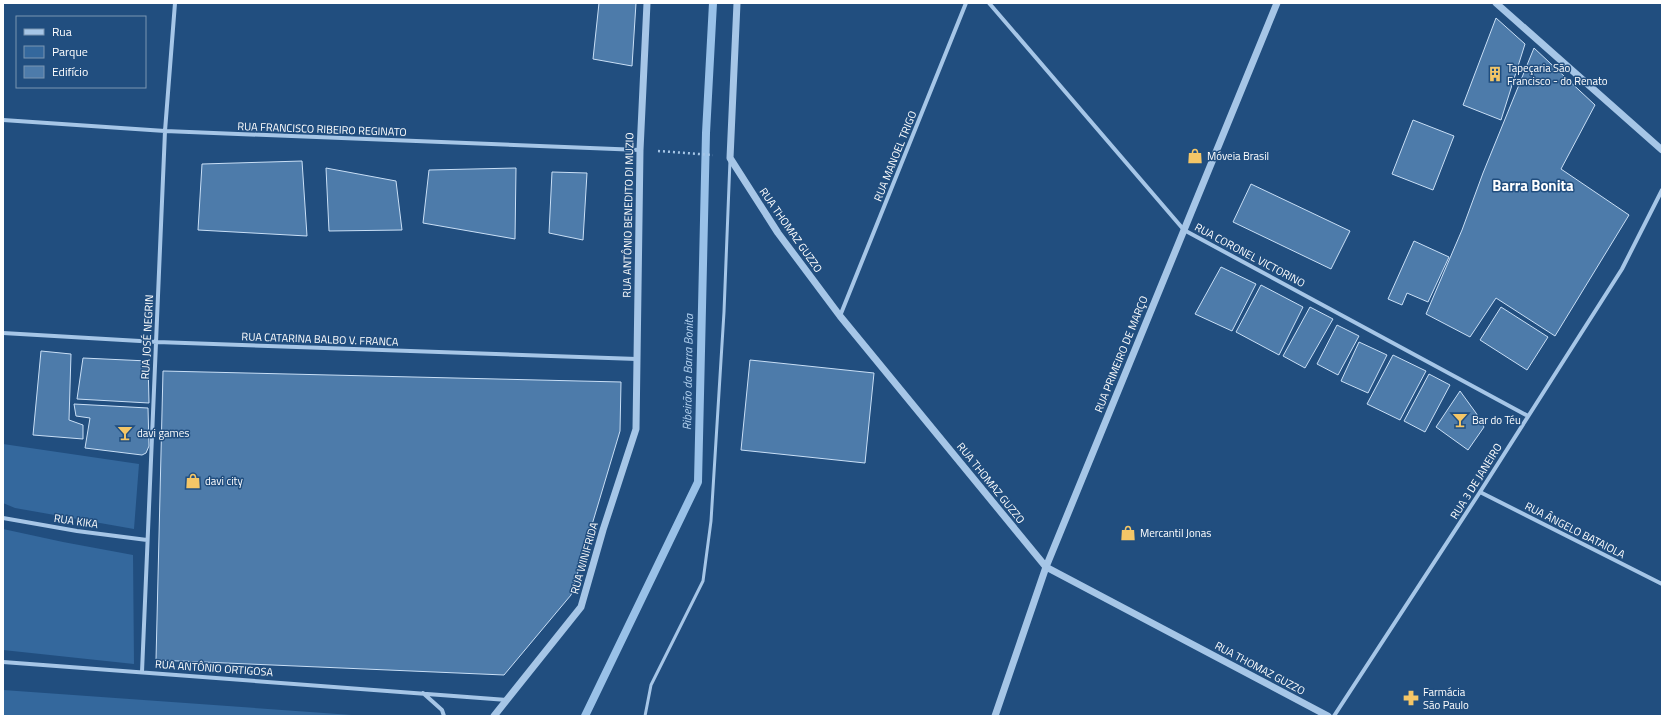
<svg xmlns="http://www.w3.org/2000/svg" width="1665" height="719" font-family="'Titillium Web',sans-serif">
<style>
.green{fill:#34689d}
.lines{fill:none;stroke-linecap:round;stroke-linejoin:round}
.stream{stroke:#99c1e8;stroke-width:8}
.building{fill:#4d7baa;stroke:#c9dff6}
.path{stroke:#a6c6e7;stroke-width:2.5;stroke-dasharray:2 3;stroke-linecap:butt}
.service{stroke:#a6c6e7;stroke-width:3}
.minor{stroke:#a6c6e7;stroke-width:4}
.tertiary{stroke:#a6c6e7;stroke-width:7}
.labels{text-anchor:middle;stroke-width:3;stroke-linejoin:round;paint-order:stroke}
.poi-label{font-size:11px;fill:#fff;stroke:#214e7f;text-anchor:start}
.street-label{font-size:11px;fill:#fff;stroke:#214e7f}
.water-label{font-size:12px;font-style:italic;fill:#b1d0ef;stroke:#214e7f}
.district-label{font-size:15px;font-weight:bold;fill:#fff;stroke:#214e7f}
</style>
<rect width="100%" height="100%" fill="#214e7f"/>
<path class="green" d="M3,444L139,464L134,529L15,508L3,503Z
M3,529L63,542L133,555L134,664L3,650Z
M3,690L366,716H3Z"/>
<g class="lines">
<path class="stream" d="M585,716L698,482L706,133L713,3"/>
</g>
<path class="building" d="M599,3H636L632,66L593,59Z
M1496,18L1525,44L1501,120L1463,105Z
M1534,48L1595,105L1561,169L1629,215L1555,336L1496,298L1470,337L1426,314L1462,230L1483,173Z
M1413,120L1454,136L1433,190L1392,174Z
M302,161L307,236L198,230L202,164Z
M326,168L396,181L402,230L329,231Z
M516,168L515,239L423,223L429,170Z
M552,172L587,173L583,240L549,233Z
M1251,184L1350,231L1331,269L1233,222Z
M1414,241L1449,257L1428,302L1407,293L1402,305L1388,299Z
M1221,267L1256,284L1232,331L1195,314Z
M1261,285L1303,307L1279,355L1236,332Z
M1310,307L1333,319L1305,368L1283,356Z
M1501,307L1548,337L1527,370L1480,340Z
M1337,325L1359,336L1338,375L1317,364Z
M1359,342L1387,355L1368,393L1341,381Z
M41,351L71,354L69,420L83,425V439L33,435Z
M1393,355L1426,371L1400,420L1367,404Z
M83,358L148,361L149,403L77,399Z
M750,360L874,373L865,463L741,450Z
M163,371L621,382L620,431L571,595L504,675L156,660Z
M1429,374L1450,385L1425,432L1404,421Z
M1460,391L1476,413L1484,427L1468,450L1436,427Z
M74,404L148,408L149,446L146,453L142,455L85,448L90,418L76,416Z"/>
<g class="lines">
<path class="path" d="M658,151L713,155"/>
<path class="service" d="M645,716L651,685L703,581L711,521L724,312L730,160"/>
<path class="minor" d="M989,3L1184,230L1528,416
M3,120L165,131L640,150
M840,316L966,3
M3,333L157,342L637,359
M1480,492L1662,584
M3,518L77,531L147,540
M3,662L507,700
M142,672L165,131L175,3
M423,693L442,710L444,716
M1334,716L1480,492L1622,269L1662,190"/>
<path class="tertiary" d="M737,3L730,158L778,233L840,316L1046,567L1328,716
M1496,3L1662,150
M494,716L581,607L603,530L636,429L640,150L647,3
M995,716L1046,567L1277,3"/>
</g>
<defs>
<symbol id="building-bare" viewBox="-9 -9 18 18"><path d="M-4-6H4V6H1V3H-1V6H-4ZM-2.5-4.3h1.7v1.8h-1.7ZM.8-4.3h1.7v1.8H.8ZM-2.5-1h1.7V.8h-1.7ZM.8-1h1.7V.8H.8Z" fill="#f4c667" stroke="#214e7f" stroke-width="2.5" paint-order="stroke"/></symbol>
<symbol id="shop-bare" viewBox="-9 -9 18 18"><path d="M-5-2.5h2.3a2.7 3.5 0 0 1 5.4 0H5L5.5 6h-11ZM-1.5-2.5h3a1.5 2.3 0 0 0-3 0Z" fill="#f4c667" stroke="#214e7f" stroke-width="2.5" paint-order="stroke"/></symbol>
<symbol id="bar-bare" viewBox="-9 -9 18 18"><path d="M-6-5H6L.8 .8V4.5H3.5V6h-7V4.5H-.8V.8Z" fill="#f4c667" stroke="#214e7f" stroke-width="2.5" paint-order="stroke"/></symbol>
<symbol id="pharmacy-bare" viewBox="-9 -9 18 18"><path d="M-2-6h4v4h4v4h-4v4h-4v-4h-4v-4h4Z" fill="#f4c667" stroke="#214e7f" stroke-width="2.5" paint-order="stroke"/></symbol>
</defs>
<g fill-rule="evenodd">
<use href="#building-bare" x="1484" y="63" width="22" height="22"/>
<use href="#shop-bare" x="1184" y="145" width="22" height="22"/>
<use href="#bar-bare" x="1449" y="409" width="22" height="22"/>
<use href="#bar-bare" x="114" y="422" width="22" height="22"/>
<use href="#shop-bare" x="182" y="470" width="22" height="22"/>
<use href="#shop-bare" x="1117" y="522" width="22" height="22"/>
<use href="#pharmacy-bare" x="1400" y="687" width="22" height="22"/>
</g>
<g class="labels">
<g class="poi-label">
<text x="1507" y="72">Tapeçaria São<tspan x="1507" dy="13">Francisco - do Renato</tspan></text>
<text x="1207" y="160">Móveia Brasil</text>
<text x="1472" y="424">Bar do Téu</text>
<text x="137" y="437">davi games</text>
<text x="205" y="485">davi city</text>
<text x="1140" y="537">Mercantil Jonas</text>
<text x="1423" y="696">Farmácia<tspan x="1423" dy="13">São Paulo</tspan></text>
</g>
<g class="street-label">
<text transform="translate(322 129) rotate(2)" y="4">RUA FRANCISCO RIBEIRO REGINATO</text>
<text transform="translate(895 156) rotate(-68)" y="4">RUA MANOEL TRIGO</text>
<text transform="translate(628 215) rotate(-89)" y="4">RUA ANTÔNIO BENEDITO DI MUZIO</text>
<text transform="translate(791 230) rotate(55)" y="4">RUA THOMAZ GUZZO</text>
<text transform="translate(1250 255) rotate(28)" y="4">RUA CORONEL VICTORINO</text>
<text transform="translate(147 337) rotate(-87)" y="4">RUA JOSÉ NEGRIN</text>
<text transform="translate(320 339) rotate(2)" y="4">RUA CATARINA BALBO V. FRANCA</text>
<text transform="translate(1121 354) rotate(-68)" y="4">RUA PRIMEIRO DE MARÇO</text>
<text transform="translate(1476 481) rotate(-58)" y="4">RUA 3 DE JANEIRO</text>
<text transform="translate(991 483) rotate(51)" y="4">RUA THOMAZ GUZZO</text>
<text transform="translate(76 521) rotate(8)" y="4">RUA KIKA</text>
<text transform="translate(1575 530) rotate(27)" y="4">RUA ÂNGELO BATAIOLA</text>
<text transform="translate(584 558) rotate(-74)" y="4">RUA WINIFRIDA</text>
<text transform="translate(214 668) rotate(4)" y="4">RUA ANTÔNIO ORTIGOSA</text>
<text transform="translate(1260 668) rotate(28)" y="4">RUA THOMAZ GUZZO</text>
</g>
<g class="water-label">
<text transform="translate(688 372) rotate(-89)" y="4">Ribeirão da Barra Bonita</text>
</g>
<g class="district-label">
<text x="1533" y="191">Barra Bonita</text>
</g>
</g>
<rect width="1665" height="719" fill="none" stroke="#ffffff" stroke-width="8"/>
<rect x="16" y="16" width="130" height="72" fill="#214e7f" stroke="#7a95b2"/>
<rect x="24" y="29" width="20" height="6" fill="#a6c6e7" stroke="#7a95b2"/>
<text x="52" y="36" font-size="12" fill="#ffffff">Rua</text>
<rect x="24" y="46" width="20" height="12" fill="#34689d" stroke="#7a95b2"/>
<text x="52" y="56" font-size="12" fill="#ffffff">Parque</text>
<rect x="24" y="66" width="20" height="12" fill="#4d7baa" stroke="#7a95b2"/>
<text x="52" y="76" font-size="12" fill="#ffffff">Edifício</text>
</svg>
